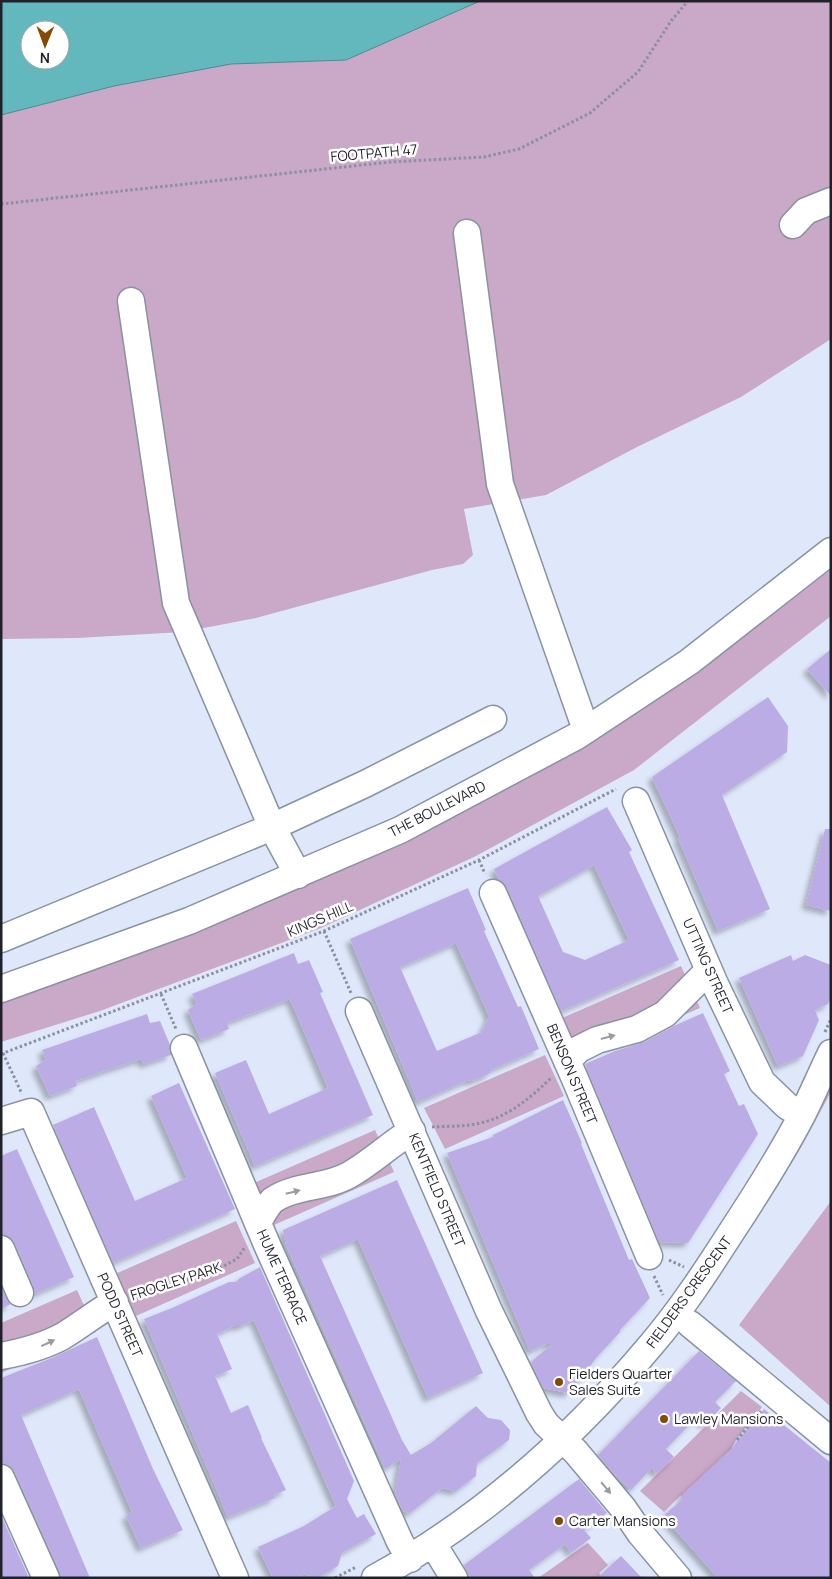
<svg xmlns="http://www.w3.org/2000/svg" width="832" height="1579" font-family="Manrope,sans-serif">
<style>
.green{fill:#caa8c8;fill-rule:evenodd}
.water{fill:#62b8bd;stroke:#4e8b91;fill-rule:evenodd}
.building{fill:#bbace6;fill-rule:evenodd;filter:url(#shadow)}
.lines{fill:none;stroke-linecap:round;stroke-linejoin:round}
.minor-casing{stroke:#8992a3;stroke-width:29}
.path{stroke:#8a909e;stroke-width:3;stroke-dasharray:2.5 2.5;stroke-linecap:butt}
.minor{stroke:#fff;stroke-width:26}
.oneway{fill:#9a9c9f}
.poi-dot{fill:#844a00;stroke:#fff;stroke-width:2}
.labels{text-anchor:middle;stroke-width:5;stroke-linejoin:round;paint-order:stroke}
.street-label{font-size:14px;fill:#1f2229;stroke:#fff}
.poi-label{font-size:14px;fill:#1f2229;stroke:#fff;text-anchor:start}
</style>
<defs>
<filter id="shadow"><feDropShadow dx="-4.5" dy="4.5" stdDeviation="2.5" flood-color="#0004"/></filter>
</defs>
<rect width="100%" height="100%" fill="#dfe8fb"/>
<path class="green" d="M1,1H831V339L741,397L637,447L546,495L464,509L473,555L463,564L432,570L256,618L183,632L77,638L1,639ZM30,30H60V60H30Z
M831,564V616L634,770L476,856L321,928L100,1011L1,1042V1003L143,951L472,806L600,737L702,670L773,609Z
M681,966L700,1008L580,1060L560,1019Z
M545,1055L564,1096L445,1149L424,1108Z
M831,1076V1092L799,1151L776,1189L770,1185Z
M375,1130L394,1172L274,1225L254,1183Z
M831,1201V1407L739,1325Z
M236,1221L255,1263L136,1316L115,1274Z
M77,1290L96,1332L1,1373V1323Z
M741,1391L762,1407L736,1440L732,1447L761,1460L683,1499L681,1495L664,1512L640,1491Z
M588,1543L608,1565L599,1573L603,1578H538Z"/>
<path class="water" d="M1,1H480L346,60L231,64L114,86L1,115ZM30,30H60V60H30Z"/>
<path class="building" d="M831,649V696L807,669Z
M768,697L788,726L787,752L722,795L770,909L718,931L678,838L680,837L652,777Z
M607,807L632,850L629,852L679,960L561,1011L507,887L499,880L494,869ZM594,865L629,940L585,960L563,952L538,896Z
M825,829H831V911L806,905Z
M468,888L486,930L484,931L518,1007L521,1006L539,1049L491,1070L489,1074L472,1081L468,1080L418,1102L350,939ZM456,943L489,1016L482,1032L437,1051L400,967Z
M294,953L298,964L309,960L323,992L320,993L373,1115L255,1166L215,1073L246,1060L269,1114L328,1088L290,999L227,1023L229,1029L201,1040L188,1010L197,1004L192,994Z
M791,955L793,961L805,955L831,965V997L828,1004L815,1010L819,1020L803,1056L778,1066L739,978Z
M703,1013L730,1071L724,1074L739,1106L744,1104L758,1134L688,1243L659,1242L585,1064L615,1051L644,1042L676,1025Z
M147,1014L150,1023L160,1021L170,1045L171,1055L144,1064L141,1059L107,1070L76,1081L77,1086L50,1096L36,1066L46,1060L42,1050Z
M179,1083L235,1209L113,1263L53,1125L94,1107L135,1201L187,1178L151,1096Z
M563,1100L582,1143L581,1144L629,1260L632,1259L650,1298L620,1330V1332L596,1358L588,1369L587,1372L568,1393L543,1388L531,1362L551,1345L550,1342L530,1351L447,1153L493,1137V1135Z
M17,1149L74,1277L35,1294L34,1287L15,1243L10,1237L1,1234V1156Z
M397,1180L483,1373L428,1398L358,1239L320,1256L402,1440L411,1455L431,1443L476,1406L488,1418L501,1420L510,1430L509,1440L477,1463L476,1476L456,1491L442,1488L410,1513L403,1511L395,1494L401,1459L385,1469L286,1245L283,1230Z
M260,1267L354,1481L347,1499L357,1518L364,1514L376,1534L342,1553L338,1566L317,1578L304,1574L296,1578H273L258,1547L304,1526L336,1506L254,1320L240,1326H234L217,1334L232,1369L215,1376L231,1413L248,1405L262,1438H261L286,1490L274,1495L275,1498L228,1517L144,1319L172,1308L229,1282H236L240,1278Z
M1,1287L11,1304L1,1309Z
M97,1337L153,1469L183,1530L141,1548L126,1516L132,1512L79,1389L21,1415L90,1578H61L60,1572L15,1472L9,1466L1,1463V1378L54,1357Z
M699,1351L736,1381L715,1402L721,1408L705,1425L697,1417L666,1449L674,1457L657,1474L652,1468L631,1490L614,1474L598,1455Z
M764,1409L831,1463V1578H718L663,1516L683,1499L682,1495L730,1450Z
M579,1479L607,1513L584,1530L591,1538L571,1553L565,1544L529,1570L535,1578H470L464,1565Z
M1,1515L29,1578H1Z
M621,1556L642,1578H597Z"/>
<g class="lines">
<defs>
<path id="minor" d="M793,225L806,211L831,201
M467,233L500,484L586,730
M131,301L176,603L272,827L298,875
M636,801L714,982L762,1082L787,1106L802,1115
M493,893L575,1079L649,1256
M1,939L272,827L365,784L493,719
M1,989L189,921L400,830L577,736L689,662L831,551
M359,1011L489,1311L539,1413L546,1424L575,1451L623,1508L640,1533L678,1578
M184,1048L268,1247L400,1542L410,1559
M567,1061L579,1049L597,1040L637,1029L665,1014L709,970
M1,1121L31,1112L235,1578
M258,1222C262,1216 267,1205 273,1200C295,1185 326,1188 349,1175C372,1162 390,1144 412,1131
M1,1249L20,1293
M690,1324L831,1441
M1,1356C23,1352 43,1347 63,1336C81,1325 97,1312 115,1302
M1,1478L46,1578
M433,1544L454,1578
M375,1578C482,1519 573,1438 651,1345C681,1310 707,1270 732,1231C757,1193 781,1155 802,1115C812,1095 821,1074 831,1053"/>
</defs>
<use href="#minor" class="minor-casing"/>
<path class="path" d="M1,204L390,162L484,157L519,149L590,113L638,72L671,21L688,1
M479,860L485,874
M324,931L351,993
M161,994L176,1029
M825,1032L831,1019
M3,1053L22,1094
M1,1054L324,931L479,860L616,789
M432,1127C446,1126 461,1127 475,1124C506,1119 529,1099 551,1078
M669,1260L684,1267
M654,1276L663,1295
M134,1295L208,1274L237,1259L245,1247
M737,1440L761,1411
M335,1578L356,1567"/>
<use href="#minor" class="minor"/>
</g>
<defs><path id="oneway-solid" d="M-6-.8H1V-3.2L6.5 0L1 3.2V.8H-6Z" transform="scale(1.25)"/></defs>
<g class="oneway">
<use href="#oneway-solid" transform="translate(608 1037) rotate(-15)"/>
<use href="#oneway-solid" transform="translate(293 1192) rotate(-14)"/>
<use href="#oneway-solid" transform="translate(48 1343) rotate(-25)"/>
<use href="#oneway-solid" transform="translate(606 1488) rotate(50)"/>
</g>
<g class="poi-dot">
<circle cx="559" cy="1382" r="5"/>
<circle cx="664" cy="1419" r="5"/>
<circle cx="559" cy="1521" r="5"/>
</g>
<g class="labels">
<g class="street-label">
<text transform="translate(374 153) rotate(-5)" y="5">FOOTPATH 47</text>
<text transform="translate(437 809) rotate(-27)" y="5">THE BOULEVARD</text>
<text transform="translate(320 919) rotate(-23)" y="5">KINGS HILL</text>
<text transform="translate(708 966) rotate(66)" y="5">UTTING STREET</text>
<text transform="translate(572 1074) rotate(67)" y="5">BENSON STREET</text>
<text transform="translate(437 1190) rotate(67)" y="5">KENTFIELD STREET</text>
<text transform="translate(282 1277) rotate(66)" y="5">HUME TERRACE</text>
<text transform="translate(176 1281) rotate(-18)" y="5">FROGLEY PARK</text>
<text transform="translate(689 1292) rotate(-54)" y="5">FIELDERS CRESCENT</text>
<text transform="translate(120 1315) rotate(66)" y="5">PODD STREET</text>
</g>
<g class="poi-label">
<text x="569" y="1379">Fielders Quarter<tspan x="569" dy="16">Sales Suite</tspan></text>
<text x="674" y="1424">Lawley Mansions</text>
<text x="569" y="1526">Carter Mansions</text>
</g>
</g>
<rect width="832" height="1579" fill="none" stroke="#1f2229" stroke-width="5"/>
<g transform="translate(45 45) rotate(181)"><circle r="24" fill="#ffffff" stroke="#a5a7a9"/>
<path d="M0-4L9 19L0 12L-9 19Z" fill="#844a00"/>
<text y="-8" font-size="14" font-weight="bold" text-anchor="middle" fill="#1f2229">N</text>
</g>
</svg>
